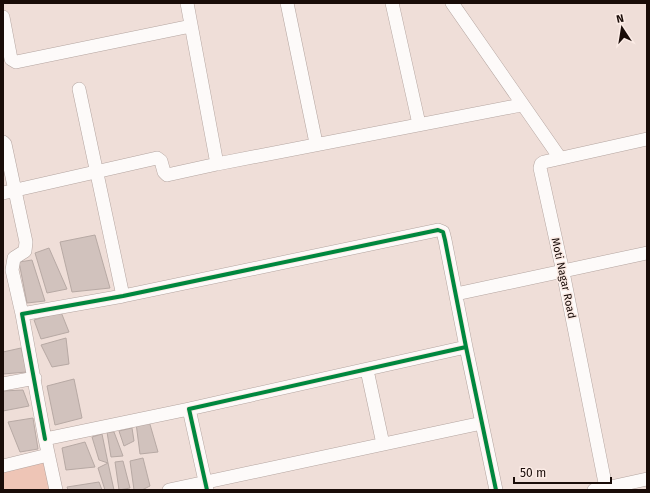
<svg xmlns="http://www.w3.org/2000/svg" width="650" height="493" font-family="'Fira Sans',sans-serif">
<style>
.green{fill:#eec5b6}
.building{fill:#d1c2bd;stroke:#b7a9a4}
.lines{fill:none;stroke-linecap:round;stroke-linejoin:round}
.minor-casing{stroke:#b4a5a0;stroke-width:14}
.minor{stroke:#fdfaf9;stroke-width:13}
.cycleway-casing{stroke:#fbebe5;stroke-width:6}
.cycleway{stroke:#00873e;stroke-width:4}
.labels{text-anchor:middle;stroke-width:3;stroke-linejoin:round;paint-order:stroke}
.street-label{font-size:11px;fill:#190c08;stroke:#fbebe5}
</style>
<rect width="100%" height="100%" fill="#efded8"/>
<path class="green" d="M42,452L53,490H3V462Z"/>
<path class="building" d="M95,235L110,288L72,292L60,242Z
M49,248L67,289L47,293L35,253Z
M32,260L45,301L27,303L19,262Z
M61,312L69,332L41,339L34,320Z
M66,338L69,364L52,367L41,345Z
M21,348L27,372L3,374V352Z
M74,379L82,418L55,425L47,386Z
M23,390L29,406L3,411V391Z
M33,418L38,449L20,452L8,422Z
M149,421L158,452L140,454L136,423Z
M132,428L134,441L124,446L119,431Z
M107,432H114L123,456L111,457Z
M102,434L108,463L99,460L92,437Z
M85,442L95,467L66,470L62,448Z
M143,458L150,486L142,490H134L130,461Z
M123,461L130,488L119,490L115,462Z
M108,463L114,490H105L98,468Z
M99,482L102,490H68L67,487Z"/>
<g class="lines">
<defs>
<path id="minor" d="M287,3L316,143
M392,3L419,124
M452,3L560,158
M3,17L11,59L16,62L191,26
M79,89L123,296
M3,142L5,144L26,242L25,251L14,258L12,270L22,314
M217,164L521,105
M3,193L157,158L161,161L164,172L167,175L217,164L187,3
M456,294L647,253
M367,370L383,444
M3,384L35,378
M45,439L22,314L123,296L438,230L443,232L445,240L466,347
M3,466L48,455
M606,488L647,479
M56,490L45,439L189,409
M169,490L482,423
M207,490L189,409L466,347L496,490
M594,490L606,488L563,272L540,168L541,164L544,162L647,139"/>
</defs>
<use href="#minor" class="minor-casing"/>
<use href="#minor" class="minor"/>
<defs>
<path id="cycleway" d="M45,439L22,314L123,296L438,230L443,232L445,240L466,347
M207,490L189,409L466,347L496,490"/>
</defs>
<use href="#cycleway" class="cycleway-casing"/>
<use href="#cycleway" class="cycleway"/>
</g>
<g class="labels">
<g class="street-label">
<text transform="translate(564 278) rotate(78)" y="4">Moti Nagar Road</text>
</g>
</g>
<rect width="650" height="493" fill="none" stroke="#190c08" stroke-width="8"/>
<g transform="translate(622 28) rotate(348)" stroke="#fbebe5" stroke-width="3" paint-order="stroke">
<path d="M0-3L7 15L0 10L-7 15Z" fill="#190c08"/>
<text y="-6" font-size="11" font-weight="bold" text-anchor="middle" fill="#190c08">N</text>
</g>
<path d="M514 477v6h97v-6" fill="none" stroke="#190c08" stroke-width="2"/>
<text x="520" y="477" font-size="12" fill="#190c08" stroke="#fbebe5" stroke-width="3" paint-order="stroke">50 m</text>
</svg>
